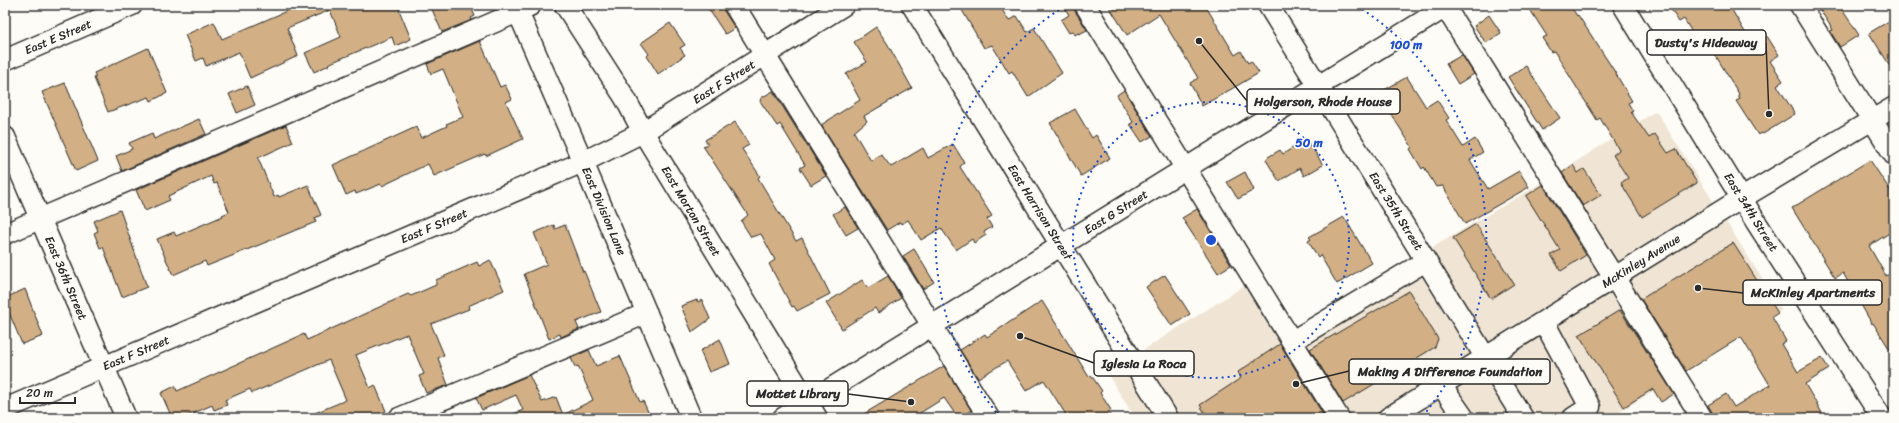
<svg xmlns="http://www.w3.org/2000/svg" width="1899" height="423" font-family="Sriracha,sans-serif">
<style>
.built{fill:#f0e5d4}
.building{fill:#d2af84;stroke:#2b2b2b}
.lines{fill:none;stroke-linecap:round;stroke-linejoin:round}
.minor-casing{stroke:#2b2b2b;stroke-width:23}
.minor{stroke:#fdfcf7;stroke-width:20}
.ring{fill:none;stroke:#1d4ed8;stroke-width:2;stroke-dasharray:2 4}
.labels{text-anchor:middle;stroke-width:3.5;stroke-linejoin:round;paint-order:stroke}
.street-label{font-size:12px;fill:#2b2b2b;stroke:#fdfcf7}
.centre{fill:#1d4ed8;stroke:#fdfcf7;stroke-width:2}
.ring-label{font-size:12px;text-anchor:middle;font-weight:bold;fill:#1d4ed8;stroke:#fdfcf7;stroke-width:3.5;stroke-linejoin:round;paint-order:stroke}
.leader{fill:none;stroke:#2b2b2b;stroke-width:1.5}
.callout-dot{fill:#2b2b2b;stroke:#fdfcf7;stroke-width:1.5}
.callout{fill:#fdfcf7;stroke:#2b2b2b;stroke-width:1.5}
.callout-label{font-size:13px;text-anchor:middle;font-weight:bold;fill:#2b2b2b}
</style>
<rect width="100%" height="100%" fill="#fdfcf7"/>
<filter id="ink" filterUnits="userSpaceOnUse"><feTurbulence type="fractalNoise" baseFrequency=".025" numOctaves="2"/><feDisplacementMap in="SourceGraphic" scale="8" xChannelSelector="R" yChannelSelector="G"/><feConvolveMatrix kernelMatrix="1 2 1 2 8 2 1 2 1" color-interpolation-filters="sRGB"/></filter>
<g filter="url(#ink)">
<path class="built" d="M1656,111L1782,310L1610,418H1135L1107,373L1263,274L1297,328L1558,173Z"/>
<path class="building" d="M287,5H397L411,39L395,46L392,37L328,64L329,65L314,72L305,53L341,37L330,10L287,28L298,56L250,78L239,52L206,66L203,58L196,61L185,35L214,22L222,39L289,10Z
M430,5H470L475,16L471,18L472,20L442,32Z
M706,5H723L724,11L735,28L725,34Z
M959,5H999L1009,21L1017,16L1027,32L1034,28L1062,73L1028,97L1012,71L1009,73L992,45L984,48Z
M1063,5H1074L1075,11L1087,30L1079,34L1078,33L1075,35L1073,31L1069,33L1061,20L1069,15Z
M1108,5H1205L1235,55L1241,51L1248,63L1251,61L1259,73L1202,106L1190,83L1198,78L1159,14L1127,35Z
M1527,5H1570L1577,16L1578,15L1613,69L1632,101L1628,103L1633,111L1631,112L1649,138L1655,134L1668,153L1676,149L1697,183L1642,217L1621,183L1628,178L1613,155L1619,150L1600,118L1597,120L1554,51L1551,52L1542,38L1547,36Z
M1668,5H1729L1749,39L1763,30L1779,55L1770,61L1783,81L1777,85L1795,114L1763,134L1762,133L1758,135L1736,101L1740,99L1738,95L1739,94L1708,43L1701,47L1684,19L1679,22Z
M1817,5H1839L1859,35L1840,47L1830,31L1833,30Z
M1489,15L1501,33L1486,43L1474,26Z
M1894,18V72L1869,33Z
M670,23L685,45L680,48L685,55L658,74L647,56L649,54L641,43Z
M876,27L887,43L912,88L864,116L867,121L854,132L871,161L881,154L891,167L923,148L928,158L953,144L964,162L960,167L992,216L987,219L992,227L984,232L986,235L974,243L972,239L956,250L941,228L921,240L908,220L901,224L900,222L887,230L821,125L860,100L846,74L867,62L854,42Z
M480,41L500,87L505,85L512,99L506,102L523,139L486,156L485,154L434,176L428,164L382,186L381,184L356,194L355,191L346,195L333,165L416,127L421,138L447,126L446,124L463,117L443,69L431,74L427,64Z
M148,48L167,93L151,101L149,97L108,112L94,78L96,77L94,73Z
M1462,55L1474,74L1458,84L1446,64Z
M1526,66L1560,118L1542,130L1508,77Z
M1407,77L1426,107L1437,100L1449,118L1446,120L1463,147L1475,139L1483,152L1470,160L1488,189L1519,171L1529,187L1465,224L1443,186L1436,187L1424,167L1422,169L1410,149L1412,147L1384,103L1385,102L1379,93Z
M65,83L98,161L76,171L42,92Z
M247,86L255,105L237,113L229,94Z
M1124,90L1152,136L1142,142L1130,124L1133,122L1117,95Z
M773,91L826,176L811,185L800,168L805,165L780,124L777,126L760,101L761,98Z
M1075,109L1092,138L1096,135L1110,158L1081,176L1050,123Z
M199,119L206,134L122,171L116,156L132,149L129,143L152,133L154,139Z
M735,122L749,145L742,149L760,176L758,178L796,241L802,238L830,294L797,311L794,306L792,307L769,264L775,260L761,234L751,237L741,221L748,215L703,146L708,144L705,140Z
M286,125L293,142L258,158L274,197L278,195L279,197L308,185L321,215L315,218L316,222L207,266L205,261L173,275L157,239L174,232L176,236L223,216L222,215L229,212L217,183L214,184L211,176L168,196L170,200L145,211L136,190Z
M1307,139L1323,165L1304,176L1300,168L1279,181L1266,160L1268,157L1280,150L1283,154Z
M1870,160L1894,196V230L1869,246L1886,276L1894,271V356L1873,323L1872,324L1843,273L1835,278L1792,208Z
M1573,165L1578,173L1584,169L1601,195L1583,206L1562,173Z
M1245,172L1254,190L1238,199L1227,182Z
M1543,185L1586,255L1561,271L1551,255L1560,250L1526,196Z
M845,207L858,228L846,235L833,214Z
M1197,209L1231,265L1218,273L1182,218Z
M120,210L147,287L122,297L103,247L100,248L94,233L98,231L94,221Z
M1344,217L1372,263L1337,284L1320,255L1318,257L1308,241L1311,239L1309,237Z
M1476,224L1514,284L1491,299L1453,238Z
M554,225L555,229L565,225L583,272L584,271L601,312L576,322L579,329L561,337L560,334L549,339L524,274L547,264L534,233Z
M1733,243L1778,313L1772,317L1786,341L1781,344L1798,372L1822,358L1829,369L1805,384L1825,418H1779L1776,412L1765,418H1715L1708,405L1726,394L1734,407L1770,385L1741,337L1686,371L1641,299Z
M914,249L934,282L923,289L903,256Z
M490,260L504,290L468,306L469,309L431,324L444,355L438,358L448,385L426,393L419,376L424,374L407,334L356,355L370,388L375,385L386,411L371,418H303L346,400L329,360L252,393L250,389L225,400L227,405L214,410L212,405L183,418H172L161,393L175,386L177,391L184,388L304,334L307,340L408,294L411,296L436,285V280L477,262L479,266Z
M1165,275L1190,314L1172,326L1146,287Z
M888,276L901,298L878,313L875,308L842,329L826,303L862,280L868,288Z
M25,289L43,336L22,344L5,303V298Z
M1409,291L1438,339L1435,347L1343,403L1310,349Z
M697,300L698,302L702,300L710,319L692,332L681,306Z
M1042,301L1089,377L1091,375L1102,391L1100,393L1111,410L1108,412L1112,418H1068L1044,380L1026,391L1007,361L978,378L960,350L985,334L987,337Z
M1620,310L1674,394L1661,402L1653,389L1624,407L1579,335Z
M720,339L730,364L709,372L700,351Z
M1280,344L1324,416L1320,418H1208L1200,405L1241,378L1238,372Z
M589,350L596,366L620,356L640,402L643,401L651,418H504L523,410L516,395L482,410L476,398L529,375L542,402L556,397L563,415L593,400L578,366L575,367L571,358Z
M944,366L971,410L960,418H958L944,398L912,418H857Z"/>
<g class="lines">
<defs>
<path id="minor" d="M515,5L583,162L691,418
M565,5L625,98L643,132L817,418
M734,5L989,418
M912,5L1168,418
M1085,5L1339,418
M1268,5L1523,418
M1444,5L1702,418
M1623,5L1756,222L1882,418
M1800,5L1894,155
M5,60L132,5
M5,137L126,418
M5,234L518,12L531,5
M1544,322L1590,407L1573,418
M1292,341L1426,261
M1441,385L1464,418
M5,409L583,162L643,132L844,5
M399,418L647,313
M783,418L1449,5
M1388,418L1742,198L1894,107"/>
</defs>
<use href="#minor" class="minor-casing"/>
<use href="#minor" class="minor"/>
</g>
</g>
<g class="ring">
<circle cx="1211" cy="240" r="138"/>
<path d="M1000 417A276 276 0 0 1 1065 6M1357 6A276 276 0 0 1 1422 417"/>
</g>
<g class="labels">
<g class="street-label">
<text transform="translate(58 37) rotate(-23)" y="4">East E Street</text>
<text transform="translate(724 82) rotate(-32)" y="4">East F Street</text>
<text transform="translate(604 211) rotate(67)" y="4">East Division Lane</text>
<text transform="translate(691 211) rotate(59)" y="4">East Morton Street</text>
<text transform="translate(1396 211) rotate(58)" y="4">East 35th Street</text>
<text transform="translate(1040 212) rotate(58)" y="4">East Harrison Street</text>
<text transform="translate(1116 212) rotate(-32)" y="4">East G Street</text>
<text transform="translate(1751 212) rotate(58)" y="4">East 34th Street</text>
<text transform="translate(434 226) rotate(-23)" y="4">East F Street</text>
<text transform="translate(1641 261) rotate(-32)" y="4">McKinley Avenue</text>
<text transform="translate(66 278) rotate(67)" y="4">East 36th Street</text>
<text transform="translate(136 353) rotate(-23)" y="4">East F Street</text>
</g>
</g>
<circle cx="1211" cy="240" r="6" class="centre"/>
<g class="ring-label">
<text x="1406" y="49">100 m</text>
<text x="1309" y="147">50 m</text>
</g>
<path class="leader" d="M1769 114L1766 43M1199 41L1247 101M1698 288L1743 293M1020 336L1094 363M1296 384L1349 371M911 402L848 394"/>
<g class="callout-dot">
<circle cx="1769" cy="114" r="4"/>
<circle cx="1199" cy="41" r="4"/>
<circle cx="1698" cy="288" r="4"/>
<circle cx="1020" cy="336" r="4"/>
<circle cx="1296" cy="384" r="4"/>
<circle cx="911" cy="402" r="4"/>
</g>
<g class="callout">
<rect x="1647" y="30" width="119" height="25" rx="4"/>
<rect x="1247" y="89" width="153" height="25" rx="4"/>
<rect x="1743" y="280" width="139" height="25" rx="4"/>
<rect x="1094" y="351" width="100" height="25" rx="4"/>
<rect x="1349" y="359" width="201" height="25" rx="4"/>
<rect x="747" y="381" width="101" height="25" rx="4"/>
</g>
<g class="callout-label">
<text x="1706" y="47">Dusty's Hideaway</text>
<text x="1323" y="106">Holgerson, Rhode House</text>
<text x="1813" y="297">McKinley Apartments</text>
<text x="1144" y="368">Iglesia La Roca</text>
<text x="1450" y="376">Making A Difference Foundation</text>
<text x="798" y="398">Mottet Library</text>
</g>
<rect width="1899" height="423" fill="none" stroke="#fdfcf7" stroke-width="20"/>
<rect x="10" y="10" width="1879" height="403" fill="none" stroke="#2b2b2b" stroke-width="1.5" filter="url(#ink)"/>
<path d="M20 397v6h55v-6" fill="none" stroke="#2b2b2b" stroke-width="2"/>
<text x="26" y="397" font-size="12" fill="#2b2b2b" stroke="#fdfcf7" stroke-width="3" paint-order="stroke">20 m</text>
</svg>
